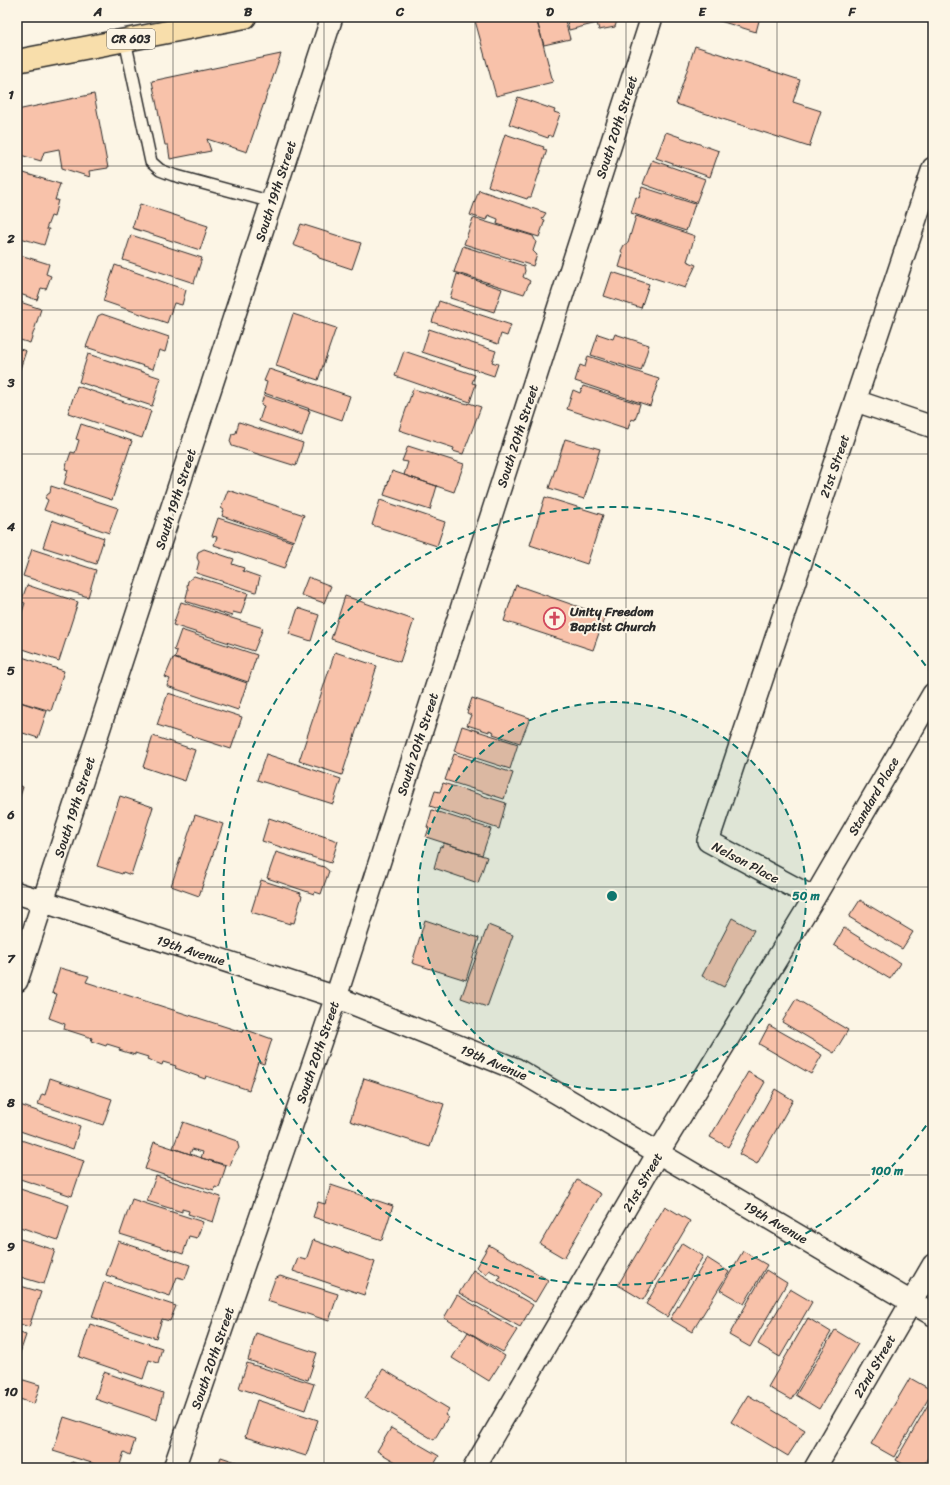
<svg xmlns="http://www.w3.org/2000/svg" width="950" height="1485" font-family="Sriracha,sans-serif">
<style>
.building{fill:#f8c2aa;stroke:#2b2b2b}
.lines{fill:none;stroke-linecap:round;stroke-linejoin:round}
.service-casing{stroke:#2b2b2b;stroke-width:14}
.minor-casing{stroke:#2b2b2b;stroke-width:24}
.primary-casing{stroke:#2b2b2b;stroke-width:25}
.service{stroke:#fcf5e5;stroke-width:11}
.minor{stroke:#fcf5e5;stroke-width:21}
.primary{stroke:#f8deab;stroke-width:22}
.grid{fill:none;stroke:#2b2b2b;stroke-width:1;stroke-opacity:0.55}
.ring{fill:none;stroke:#0f766e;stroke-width:2;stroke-dasharray:7 5}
.labels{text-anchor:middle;stroke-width:4;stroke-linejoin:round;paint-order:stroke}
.shield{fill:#fcf5e5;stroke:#6a6863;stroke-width:1}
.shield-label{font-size:12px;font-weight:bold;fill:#2b2b2b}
.street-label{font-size:13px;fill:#2b2b2b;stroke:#fcf5e5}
.poi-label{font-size:13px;font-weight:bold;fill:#2b2b2b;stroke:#fcf5e5;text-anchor:start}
.centre{fill:#0f766e;stroke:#fcf5e5;stroke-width:2}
.ring-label{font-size:12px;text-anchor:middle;font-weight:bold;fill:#0f766e;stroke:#fcf5e5;stroke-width:4;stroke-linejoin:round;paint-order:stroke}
.neatline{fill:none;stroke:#2b2b2b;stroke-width:1.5}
.grid-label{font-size:13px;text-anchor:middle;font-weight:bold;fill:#2b2b2b}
</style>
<rect width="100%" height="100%" fill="#fcf5e5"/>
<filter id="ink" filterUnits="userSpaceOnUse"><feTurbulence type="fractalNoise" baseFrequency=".025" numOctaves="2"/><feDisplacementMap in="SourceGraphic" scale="8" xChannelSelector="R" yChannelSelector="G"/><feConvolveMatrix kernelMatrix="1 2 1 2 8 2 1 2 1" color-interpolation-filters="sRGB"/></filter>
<g filter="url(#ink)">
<path class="building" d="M474,17H536L553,82L496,96Z
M540,17H564L570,39L544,45L537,22L541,21Z
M566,17H618L615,27L599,30L597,23L569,30Z
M707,17H760L756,32Z
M695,46L800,80L793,102L821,111L809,147L676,104Z
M281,54L247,152L207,139L211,151L170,159L168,145H165L152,81Z
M94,94L108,168L89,171L90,177L62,168L59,149L44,152L41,161L17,154V110Z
M518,97L555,110L554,112L560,114L552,137L549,135L548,138L509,124Z
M666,132L719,151L710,177L656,158Z
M505,134L544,147L543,149L547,150L531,197H528L527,199L488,186Z
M652,160L705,179L696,203L643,184Z
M17,171L60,184L55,200H58L54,217L51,216L46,229H49L44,245L17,237Z
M642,187L695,204L686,231L631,213L636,197L639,198Z
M479,190L546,213L542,219L545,220L539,237L497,224L498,219L488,215L486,220L470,215Z
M140,204L208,226L200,250L132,228Z
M636,216L695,236L687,261L696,265L685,288L619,267L623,254L621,251L624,245L628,243Z
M473,218L533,236L536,242L533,251L537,255L533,266L464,244Z
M301,224L361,243L352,269L319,258L317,254L293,245Z
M131,235L202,258L194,283L123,260Z
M463,246L524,266L525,271L523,277L530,281L524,294L454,272Z
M17,254L49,264L46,274L51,276L46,289L41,288L37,300L17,293Z
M115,265L186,290L182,305L174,303L167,323L103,301Z
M612,272L649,284L641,308L604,296Z
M457,274L502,289L494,312L450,298Z
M17,301L41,309L30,343L17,339Z
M439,301L511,325L507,336L501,334L498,344L432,322Z
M102,314L169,337L165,352L159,350L153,369L86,347L98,316Z
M293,314L336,328L318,380L276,366Z
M429,329L496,351L492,362L498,364L494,376L422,352Z
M598,334L613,339L615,334L649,345L641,371L591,355Z
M17,348L26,351L17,378Z
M404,351L475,375L472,383L476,384L470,402L395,376Z
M88,354L161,378L152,406L79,382Z
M588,356L659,379L650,406L575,381L580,365L585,367Z
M269,369L350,396L342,420L264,393L267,382L264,381Z
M77,386L151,411L142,438L68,413Z
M583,386L640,404L635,420L631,419L628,429L567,409L573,390L580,393Z
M413,389L468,404L469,403L481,407L463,454L453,451L454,448L399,430Z
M264,395L310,411L302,436L259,421L264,406L261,405Z
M239,422L303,443L296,466L232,446L230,441L232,434L236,433Z
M81,424L132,441L112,500L64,484L68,470L65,469L71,452L75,453L79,440L76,439Z
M565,439L600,449L584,499L549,488Z
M408,446L464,464L454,492L404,475L408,462L402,461Z
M392,471L437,486L430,510L384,495Z
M51,486L118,508L109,533L44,510L48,500L45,498L48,494L50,493Z
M228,490L304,515L294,541L222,516L224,510L221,508Z
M545,497L603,515L587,564L530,545Z
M380,500L445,522L437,546L372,525Z
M218,518L293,542L284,569L214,545L217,537L212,536Z
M52,520L104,538L96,564L43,547Z
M32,549L96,570L88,597L23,576Z
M204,549L234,559L232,564L244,568L243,571L260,577L256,592L196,573L199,562L197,558L198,552Z
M194,576L248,593L241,614L233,612L232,616L185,601L188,590L187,586L188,581Z
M308,577L331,586L324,603L301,595Z
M27,585L78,602L59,661L17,647V615H21L25,603L21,602Z
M516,585L605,616L593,650L504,621Z
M345,596L414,620L400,662L331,639Z
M181,602L263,628L254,651L173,625Z
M298,608L319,615L311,641L289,634Z
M181,630L257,655L248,682L175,658L177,651L174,650Z
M335,652L377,666L342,775L299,761Z
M22,657L64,671L51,711L17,701V666L19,667Z
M173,658L247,683L238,710L167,686L170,679L165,677Z
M168,693L242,717L231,749L157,725Z
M472,698L530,718L520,743L493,734L494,732L489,730V732L467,725L471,715L467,713Z
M17,701L47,711L38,738L17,731Z
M462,726L518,744L510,769L454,751Z
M153,736L195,750L185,781L143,767Z
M266,754L341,779L333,804L257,780Z
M454,754L513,773L504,799L445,780Z
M443,783L506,803L499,829L430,806L435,791L440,792Z
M17,785L23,787L17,806Z
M120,796L153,807L131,875L123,872L122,874L97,866Z
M432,810L491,829L482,855L426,837L429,828L427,827Z
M195,815L223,824L199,896L171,886Z
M269,818L338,841L331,863L262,841Z
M444,843L487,857L478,883L434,868L440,846L442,847Z
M276,852L324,867L329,871L321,894L315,892L314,894L267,878Z
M261,880L301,893L300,895L302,896L294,923L290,922V924L251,912Z
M860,900L913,932L902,949L849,917Z
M732,918L754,930L724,987L702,976Z
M425,920L479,938L466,980L412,963Z
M488,925L513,935L487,1007L461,998Z
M844,928L900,963L890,979L834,945Z
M60,968L89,976L86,982L242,1032L244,1029L272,1039L264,1064L258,1062L249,1090L206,1076L205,1079L175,1068L176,1066L163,1062L162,1065L147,1059L148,1057L135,1053V1055L119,1050L120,1048L107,1044L106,1046L91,1041L92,1038L64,1029L65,1024L49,1018L57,994L52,993Z
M796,999L848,1030L834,1053L782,1022Z
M769,1025L822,1055L811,1074L759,1044Z
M748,1072L765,1082L728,1147L710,1137Z
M50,1078L112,1099L103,1125L38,1104L42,1094L45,1095Z
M364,1078L444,1104L430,1147L350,1121Z
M775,1089L793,1100L757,1164L739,1154Z
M17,1104L80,1126L73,1149L17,1130Z
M183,1122L237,1141L239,1148L233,1157L230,1166L201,1158L203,1152L192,1149L190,1154L173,1148Z
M21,1140L84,1161L72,1196L17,1178V1151Z
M154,1142L226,1166L219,1188L215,1187L214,1191L145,1169Z
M156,1176L221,1197L213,1222L188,1214L189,1211L182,1209V1212L147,1201Z
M577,1180L601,1194L564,1258L540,1244Z
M331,1185L393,1206L382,1240L313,1217L318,1202L325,1204Z
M17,1188L69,1205L58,1240L17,1226Z
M132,1199L203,1222L197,1238L189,1236L183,1254L120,1234Z
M665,1206L690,1221L643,1300L618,1285Z
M17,1238L55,1250L44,1284L17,1276Z
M313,1240L375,1262L364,1295L293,1271L298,1258L306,1260Z
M118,1241L190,1265L185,1279L177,1277L170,1296L106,1275Z
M682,1243L703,1256L667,1317L646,1304Z
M489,1245L548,1280L535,1302L498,1280L500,1276L489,1270L486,1274L476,1267Z
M743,1251L767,1265L744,1304L720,1290Z
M707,1258L729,1272L692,1332L670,1319Z
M473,1270L533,1305L520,1327L459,1293Z
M766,1270L787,1283L750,1347L729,1335Z
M280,1276L338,1294L329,1321L267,1301L275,1279Z
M104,1282L176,1306L170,1321L162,1319L156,1338L92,1317Z
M17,1285L41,1292L29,1327L17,1323Z
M790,1289L812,1302L780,1357L758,1344Z
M457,1295L517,1330L503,1352L444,1318Z
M808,1318L831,1332L791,1400L768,1387Z
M90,1324L162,1348L158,1363L149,1360L143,1379L79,1357Z
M835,1330L858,1344L819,1409L796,1395Z
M17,1332L26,1335L17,1362Z
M468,1332L505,1356L489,1381L452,1358Z
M256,1333L317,1353L308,1380L248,1360Z
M247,1363L314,1384L305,1410L239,1388Z
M383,1369L449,1409L445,1415L448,1417L434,1440L365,1398Z
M104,1372L163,1393L157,1420L95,1399Z
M17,1378L40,1385L34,1404L17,1398Z
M910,1378L933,1391L894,1457L871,1444Z
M748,1395L805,1430L788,1456L731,1422Z
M933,1396V1449L922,1468H909L896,1460Z
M257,1400L318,1420L306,1456L245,1437Z
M64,1417L135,1440L130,1455L124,1452L119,1468H108L53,1451Z
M391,1428L439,1456L432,1468H406L377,1451Z
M221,1457L254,1468H217Z
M72,1462L89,1468H70Z"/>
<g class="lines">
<defs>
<path id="service" d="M125,40L151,162L160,170L173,175L272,202"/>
<path id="minor" d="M856,401L933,427
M17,893L336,997L516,1069L933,1315
M814,898L708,841L933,168
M17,981L332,17
M174,1468L336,997L652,17
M474,1468L658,1153L814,898L933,694
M815,1468L933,1265"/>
<path id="primary" d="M17,61L245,17"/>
</defs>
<use href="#service" class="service-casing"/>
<use href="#minor" class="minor-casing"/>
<use href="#primary" class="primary-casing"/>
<use href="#service" class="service"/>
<use href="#minor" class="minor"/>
<use href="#primary" class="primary"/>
</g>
</g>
<path class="grid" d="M173,17V1468M324,17V1468M475,17V1468M626,17V1468M777,17V1468M17,166H933M17,310H933M17,454H933M17,598H933M17,742H933M17,887H933M17,1031H933M17,1175H933M17,1319H933"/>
<circle cx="612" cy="896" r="194" fill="#0f766e" fill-opacity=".12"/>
<g class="ring">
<circle cx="612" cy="896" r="194"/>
<path d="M933 1116A389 389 0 1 1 933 676"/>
</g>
<defs>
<symbol id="church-ring" viewBox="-11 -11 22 22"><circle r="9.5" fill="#fcf5e5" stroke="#d1495b" stroke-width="1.5"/><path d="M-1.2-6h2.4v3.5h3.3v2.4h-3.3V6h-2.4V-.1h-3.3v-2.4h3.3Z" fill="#d1495b"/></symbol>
</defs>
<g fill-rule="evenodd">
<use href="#church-ring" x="542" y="606" width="25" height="25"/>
</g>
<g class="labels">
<rect class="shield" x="107" y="29" width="48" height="20" rx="3"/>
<g class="shield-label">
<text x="131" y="43">CR 603</text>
</g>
<g class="street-label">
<text transform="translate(616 127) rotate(-72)" y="5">South 20th Street</text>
<text transform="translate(275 191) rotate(-72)" y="5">South 19th Street</text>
<text transform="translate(517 436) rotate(-72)" y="5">South 20th Street</text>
<text transform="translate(834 466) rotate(-71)" y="5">21st Street</text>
<text transform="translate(175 499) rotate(-72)" y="5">South 19th Street</text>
<text transform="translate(417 744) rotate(-72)" y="5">South 20th Street</text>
<text transform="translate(873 796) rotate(-60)" y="5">Standard Place</text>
<text transform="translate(74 807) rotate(-72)" y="5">South 19th Street</text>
<text transform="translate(746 862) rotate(28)" y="5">Nelson Place</text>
<text transform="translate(191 950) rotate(18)" y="5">19th Avenue</text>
<text transform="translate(317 1052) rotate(-71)" y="5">South 20th Street</text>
<text transform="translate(494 1062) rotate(23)" y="5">19th Avenue</text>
<text transform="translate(642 1182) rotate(-60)" y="5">21st Street</text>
<text transform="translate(776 1222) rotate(30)" y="5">19th Avenue</text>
<text transform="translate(212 1358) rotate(-71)" y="5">South 20th Street</text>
<text transform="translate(874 1366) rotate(-60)" y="5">22nd Street</text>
</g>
<g class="poi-label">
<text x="570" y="616">Unity Freedom<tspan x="570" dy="15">Baptist Church</tspan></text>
</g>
</g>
<circle cx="612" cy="896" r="6" class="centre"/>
<g class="ring-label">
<text x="806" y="900">50 m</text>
<text x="887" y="1175">100 m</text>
</g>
<rect width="950" height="1485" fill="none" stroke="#fcf5e5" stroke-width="44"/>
<rect x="22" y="22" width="906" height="1441" class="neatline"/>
<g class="grid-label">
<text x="98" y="16">A</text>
<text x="248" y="16">B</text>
<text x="400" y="16">C</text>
<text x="550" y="16">D</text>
<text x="702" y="16">E</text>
<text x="852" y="16">F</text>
<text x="11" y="99">1</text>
<text x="11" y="243">2</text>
<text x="11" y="387">3</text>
<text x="11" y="531">4</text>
<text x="11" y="675">5</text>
<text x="11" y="819">6</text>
<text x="11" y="963">7</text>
<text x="11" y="1107">8</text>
<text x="11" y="1251">9</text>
<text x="11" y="1396">10</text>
</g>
</svg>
